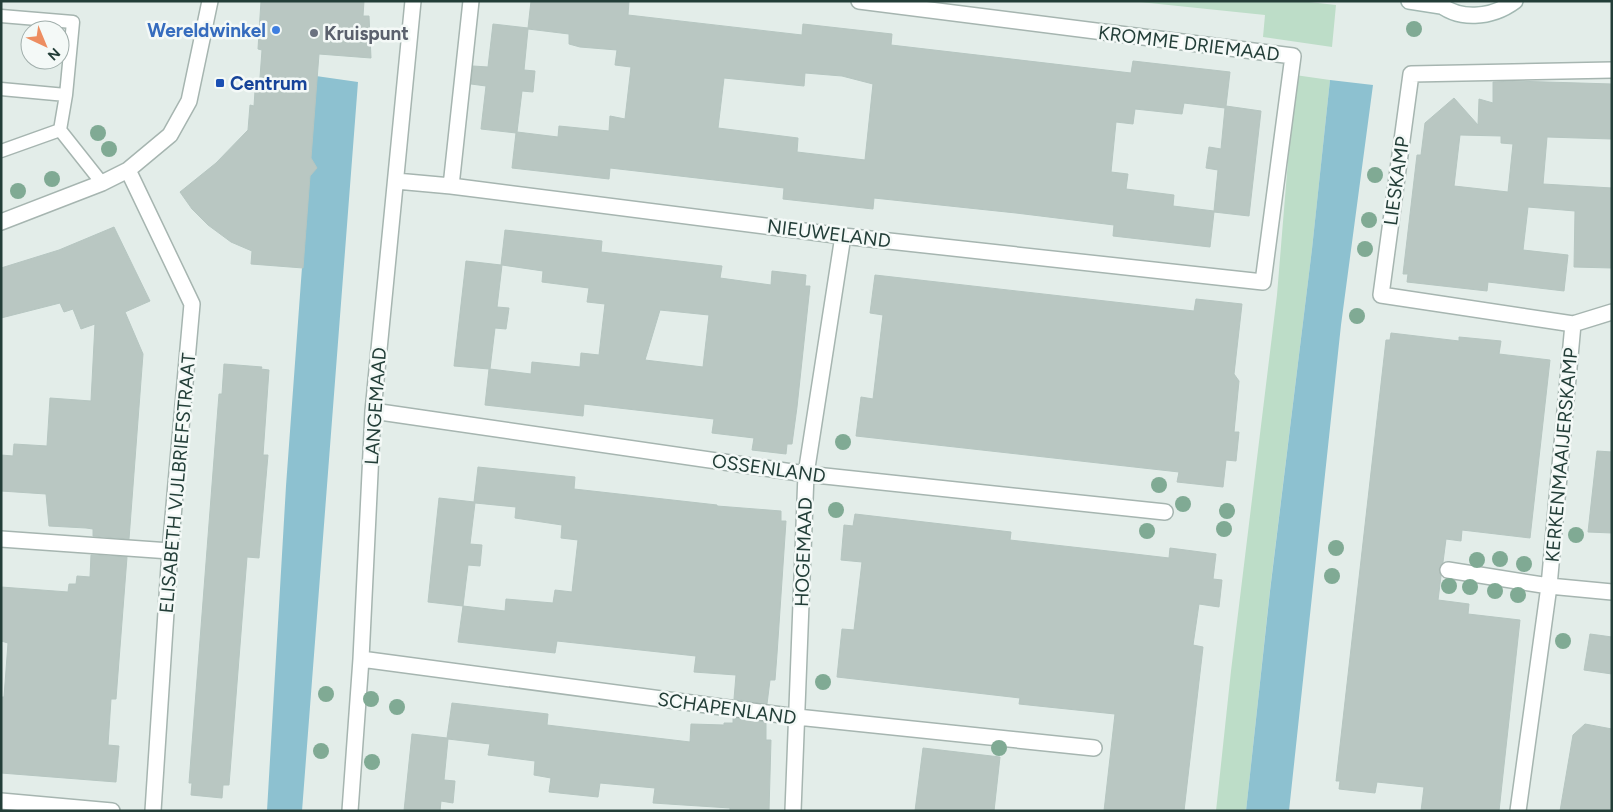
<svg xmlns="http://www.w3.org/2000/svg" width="1613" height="812" font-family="Figtree,sans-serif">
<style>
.green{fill:#bdddc8}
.water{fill:#8dc1d0}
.building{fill:#b9c7c2;stroke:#b6c6c1;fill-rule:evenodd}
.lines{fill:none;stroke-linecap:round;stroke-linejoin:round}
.lane-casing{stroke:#a6b5b0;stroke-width:15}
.street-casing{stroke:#a6b5b0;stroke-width:18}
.secondary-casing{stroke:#a2b8b2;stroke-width:18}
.lane{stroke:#fff;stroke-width:12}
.street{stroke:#fff;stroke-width:15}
.secondary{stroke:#fff;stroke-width:15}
.tree{fill:#80aa94}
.shop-dot{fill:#3f7fe0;stroke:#f4f9f7;stroke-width:2}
.worship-dot{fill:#6b7280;stroke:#f4f9f7;stroke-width:2}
.transit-dot{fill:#1a4fb4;stroke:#f4f9f7;stroke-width:2}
.labels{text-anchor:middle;stroke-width:5;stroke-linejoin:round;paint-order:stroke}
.shop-label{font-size:19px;font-weight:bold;fill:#366cbe;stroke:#f4f9f7;text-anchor:end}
.worship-label{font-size:19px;font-weight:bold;fill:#5b616d;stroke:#f4f9f7;text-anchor:start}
.street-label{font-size:19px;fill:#233e38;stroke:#f4f9f7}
.transit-label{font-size:19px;font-weight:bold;fill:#164399;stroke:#f4f9f7;text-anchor:start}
</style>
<rect width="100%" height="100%" fill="#e3ede9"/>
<path class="green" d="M1130,1H1300L1336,5L1332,47L1263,37L1265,15Z
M1295,75L1330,80L1312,249L1270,590L1246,811H1216L1231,671L1277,295Z"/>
<path class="water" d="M316,76L358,82L302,811H267L286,486Z
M1330,80L1373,85L1341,325L1289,811H1246L1270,591L1312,249Z"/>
<path class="building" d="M261,1H364L363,16H369L371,58L319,54L311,158L317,168L310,176L303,268L251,264L252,251L231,242L208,225L192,209L180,192L216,163L248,130L250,105L254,106L255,91H259L262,50L258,49Z
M531,1H629L628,15L802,35L803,24L892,34L891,45L1131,73L1133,61L1230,72L1226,106L1261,111L1249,216L1214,212L1210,247L1113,236L1114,225L1016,213L874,198L873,209L783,199L784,188L610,168L609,179L512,168L516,133L481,129L486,86L471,84L473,66L488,67L493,24L528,28ZM528,29L569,34V44L580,47L617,50L615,65L631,67L625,119L610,116L609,131L559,126L558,137L517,132L522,91L533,92L535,71L524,70ZM805,73L842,76L873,84L865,160L797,152L798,138L718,128L724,78L804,86ZM1184,103L1225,108L1221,149L1209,147L1206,168L1218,170L1214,211L1173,206L1174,195L1126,189L1128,174L1111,172L1116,122L1133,124L1135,109L1182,114Z
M1513,81L1612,84V139L1547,137L1543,184L1612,188V268L1574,267L1575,211L1528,207L1523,250L1568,255L1564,291L1488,282L1487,291L1407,282L1408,274H1403L1417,155H1421L1425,123L1454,98L1478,125L1479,99L1493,103V82ZM1460,135L1501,136V143L1513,144L1508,192L1454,186Z
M114,227L150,301L125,312L143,354L129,539L93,536V529L86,528L49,526L46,494L1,491V455L13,456L14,444L47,446L50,398L91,401L95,324L81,329L73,309L64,312L60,303L1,318V268L59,250Z
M505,230L602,241L601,252L722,266L720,278L771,285L772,271L806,275L805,286H810L797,407L792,444H787L786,454L752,450L754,438L712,433L714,419L584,404L583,416L485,405L489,369L454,366L466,261L501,265ZM502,265L543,271L542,282L589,288L587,302L605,304L599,355L581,353L580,367L532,362L531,374L490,369L495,328L506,329L509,308L497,307ZM660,310L709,315L703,367L645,360Z
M875,275L1194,311L1196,299L1242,304L1234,374L1239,381L1234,432H1239L1236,461L1226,460L1223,487L1177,482L1179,472L856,436L861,397L873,399L883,315L870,313Z
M1391,333L1459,341V337L1501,341L1499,354L1550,360L1530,538L1462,530L1461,541L1446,539L1443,562L1439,569L1441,576L1438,600L1469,604L1468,614L1520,620L1499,811H1421L1424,787L1377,782L1375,793L1339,789L1340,781H1336L1386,340H1390Z
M224,364L262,367L261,369L269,370L263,455H268L259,558L247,557L229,785H223L222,798L191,795L192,783H189L219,394H222Z
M1597,451L1612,452V533L1588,532Z
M478,467L575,477L574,489L717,505V506L781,511V521H786L777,654L775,680H770L767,704L734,699L736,675L694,672L696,656L557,641L555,653L458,642L463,606L428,602L439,498L474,502ZM475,503L516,507L515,518L562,525L561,538L578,540L572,592L555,590L553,603L506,599L505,611L463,606L468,565L480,566L482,545L470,544Z
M855,514L1011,532L1010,540L1126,553L1169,558L1170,548L1216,554L1213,579L1222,580L1219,607L1199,604L1193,645L1203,647L1184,811H1104L1115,714L1019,704L1020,698L837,677L842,629L854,630L862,562L841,560L844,525L853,526Z
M91,555L127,557L116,699H111L108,745L119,746L116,782L1,773V697H4L8,643L1,641V587L68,592L69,584H76L77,576L90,577Z
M1590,634L1612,637V674L1584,670Z
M452,703L548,714L547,725L690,742L691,724L724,725V723H733V718L766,722V740H771L769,811H730V808L653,803L655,788L600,783L598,797L549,792L551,778L534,775L535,761L488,755L490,744L448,739L444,780L455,781L453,803L441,801L440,811H404L412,734L447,738Z
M1585,724L1612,729V811H1560L1573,735Z
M923,748L1000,757L994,811H915Z"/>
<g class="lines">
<defs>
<path id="lane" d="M1,16L73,22L66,95L60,130L102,183
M1,89L66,95
M1,151L60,130"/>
<path id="street" d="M1612,70L1411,74L1381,295L1573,324L1612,312
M128,170L192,304L170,551L153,811
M396,181L451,186L843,236L1263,282L1293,56L859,1
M451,186L471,1
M1,222L102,183L128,170L170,135L189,101L210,1
M373,411L806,474L1165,512
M1,539L170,551
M1448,570L1549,586L1612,592
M361,659L797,717L1094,748
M1,801L112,811
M350,811L361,659L373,411L413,1
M793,811L806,474L843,236
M1518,811L1549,586L1573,324"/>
<path id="secondary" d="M1409,1L1441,6
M1436,1C1458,22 1492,18 1515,1"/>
</defs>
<use href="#lane" class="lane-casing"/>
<use href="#street" class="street-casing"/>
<use href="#secondary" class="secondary-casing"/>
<use href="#lane" class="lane"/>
<use href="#street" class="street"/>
<use href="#secondary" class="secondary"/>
</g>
<g class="tree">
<circle cx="1414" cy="29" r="8"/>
<circle cx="98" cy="133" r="8"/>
<circle cx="109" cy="149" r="8"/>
<circle cx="1375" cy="175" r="8"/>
<circle cx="52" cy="179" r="8"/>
<circle cx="18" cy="191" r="8"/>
<circle cx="1369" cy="220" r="8"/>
<circle cx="1365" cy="249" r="8"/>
<circle cx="1357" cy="316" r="8"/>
<circle cx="843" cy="442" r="8"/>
<circle cx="1159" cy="485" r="8"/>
<circle cx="1183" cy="504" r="8"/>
<circle cx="836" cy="510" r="8"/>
<circle cx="1227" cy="511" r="8"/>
<circle cx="1224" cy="529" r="8"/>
<circle cx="1147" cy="531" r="8"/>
<circle cx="1576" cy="535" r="8"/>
<circle cx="1336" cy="548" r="8"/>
<circle cx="1500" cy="559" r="8"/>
<circle cx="1477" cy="560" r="8"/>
<circle cx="1524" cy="564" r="8"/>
<circle cx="1332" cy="576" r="8"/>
<circle cx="1449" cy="586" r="8"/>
<circle cx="1470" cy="587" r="8"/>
<circle cx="1495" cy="591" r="8"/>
<circle cx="1518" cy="595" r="8"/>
<circle cx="1563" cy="641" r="8"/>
<circle cx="823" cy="682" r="8"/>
<circle cx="326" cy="694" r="8"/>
<circle cx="371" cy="699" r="8"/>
<circle cx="397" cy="707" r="8"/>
<circle cx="999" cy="748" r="8"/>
<circle cx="321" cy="751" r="8"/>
<circle cx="372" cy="762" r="8"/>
</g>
<circle class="shop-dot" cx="276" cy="30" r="5"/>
<circle class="worship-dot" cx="314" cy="33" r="5"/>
<rect class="transit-dot" x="215" y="78" width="10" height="10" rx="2.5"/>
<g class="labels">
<g class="shop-label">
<text x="266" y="37">Wereldwinkel</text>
</g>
<g class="worship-label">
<text x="324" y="40">Kruispunt</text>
</g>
<g class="street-label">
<text transform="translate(1189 43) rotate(7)" y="7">KROMME DRIEMAAD</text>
<text transform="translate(1396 181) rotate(-82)" y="7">LIESKAMP</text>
<text transform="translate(829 233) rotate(7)" y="7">NIEUWELAND</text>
<text transform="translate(375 406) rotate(-86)" y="7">LANGEMAAD</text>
<text transform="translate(1561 455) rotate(-85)" y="7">KERKENMAAIJERSKAMP</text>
<text transform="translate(769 468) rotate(8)" y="7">OSSENLAND</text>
<text transform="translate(177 483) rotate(-85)" y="7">ELISABETH VIJLBRIEFSTRAAT</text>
<text transform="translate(803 552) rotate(-88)" y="7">HOGEMAAD</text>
<text transform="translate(727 708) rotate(8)" y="7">SCHAPENLAND</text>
</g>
<g class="transit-label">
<text x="230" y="90">Centrum</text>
</g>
</g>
<rect width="1613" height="812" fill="none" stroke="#233e38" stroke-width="5"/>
<g transform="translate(45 45) rotate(136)"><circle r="24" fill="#f4f9f7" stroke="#a0aeab"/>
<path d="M0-4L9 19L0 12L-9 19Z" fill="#ed8d61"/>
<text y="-8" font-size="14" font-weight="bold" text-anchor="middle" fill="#233e38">N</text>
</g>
</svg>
